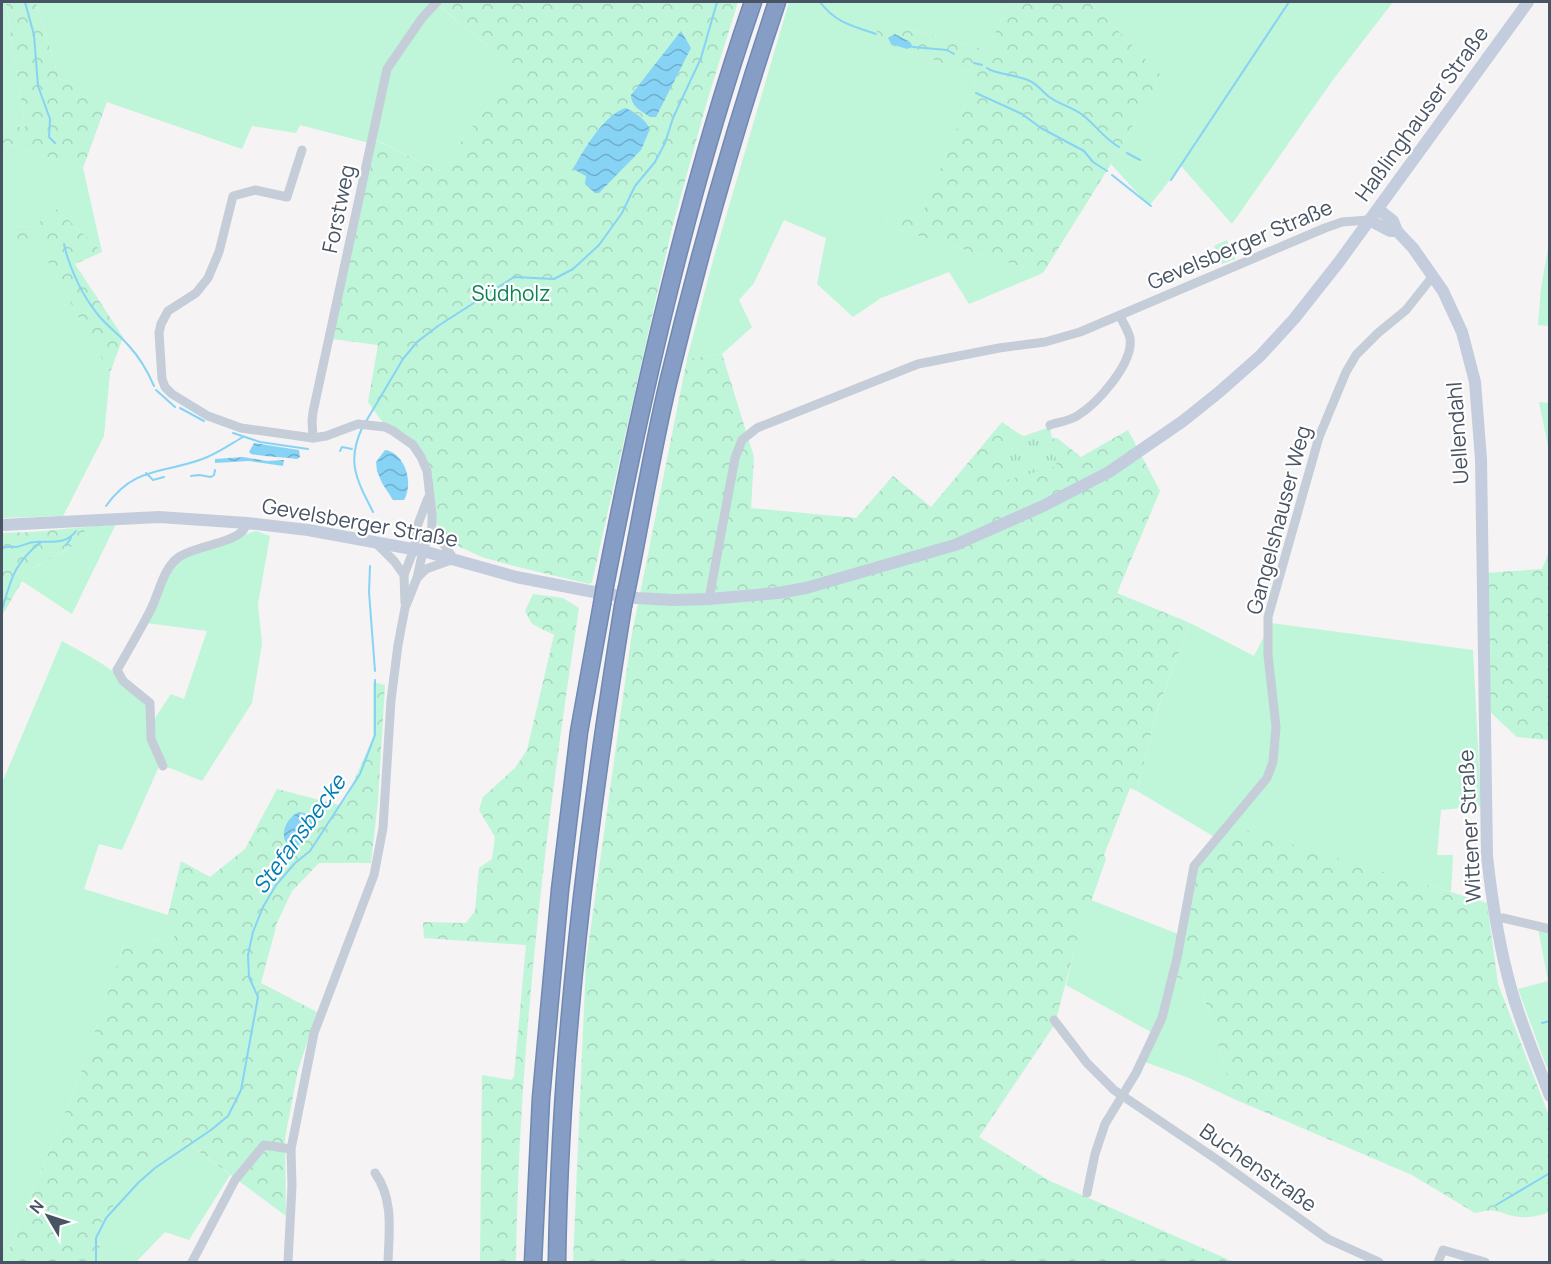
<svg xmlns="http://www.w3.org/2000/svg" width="1551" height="1264" viewBox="0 0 1551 1264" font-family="Manrope,sans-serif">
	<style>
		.grass { fill: #bff5d9 }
		.forest { fill: url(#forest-crowns) }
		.park { fill: url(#park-tufts) }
		.water { fill: url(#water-waves) }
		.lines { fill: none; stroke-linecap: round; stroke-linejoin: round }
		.stream { stroke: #87d3f6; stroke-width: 2 }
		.motorway-casing { stroke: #7189b2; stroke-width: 19 }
		.minor { stroke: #c5cdd8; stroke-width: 9 }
		.secondary { stroke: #c4cddd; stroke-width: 12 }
		.motorway { stroke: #869ec6; stroke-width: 16 }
		.motorway-bridge-casing { stroke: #7189b2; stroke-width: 19; stroke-linecap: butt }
		.motorway-bridge { stroke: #869ec6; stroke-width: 16 }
		.labels { text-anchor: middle; stroke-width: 4.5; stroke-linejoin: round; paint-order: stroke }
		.street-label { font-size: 21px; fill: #485363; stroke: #fff }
		.park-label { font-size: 21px; fill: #0d8354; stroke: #fff }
		.water-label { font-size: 22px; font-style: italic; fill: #017cb5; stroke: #fff }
	</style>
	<defs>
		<pattern id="forest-crowns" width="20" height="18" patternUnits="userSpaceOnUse" patternTransform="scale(1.5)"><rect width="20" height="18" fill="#bff5d9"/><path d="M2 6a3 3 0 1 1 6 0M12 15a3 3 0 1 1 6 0" fill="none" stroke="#a6d4bd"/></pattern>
		<pattern id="park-tufts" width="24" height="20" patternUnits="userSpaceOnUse" patternTransform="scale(1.5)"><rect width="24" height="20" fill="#bff5d9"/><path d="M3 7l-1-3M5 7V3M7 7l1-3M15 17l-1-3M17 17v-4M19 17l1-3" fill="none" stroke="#a6d4bd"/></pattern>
		<pattern id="water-waves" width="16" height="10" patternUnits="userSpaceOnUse" patternTransform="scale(1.5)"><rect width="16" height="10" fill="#87d3f6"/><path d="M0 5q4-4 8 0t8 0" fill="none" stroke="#70aecb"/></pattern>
	</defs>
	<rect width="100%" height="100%" fill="#f5f3f3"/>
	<!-- grass -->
	<g class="grass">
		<path d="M2,2H6L25,128L2,124Z"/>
		<path d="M36,2H434L516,69L439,171L375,139L369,143L300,125L296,133L252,126L242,149L107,102L59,78Z"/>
		<path d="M789,2H1010L987,50L877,20L878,40L968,72L975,83L922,216L890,211L885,226L1043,273L969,304L949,272L881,298L853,317L817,284L826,238L784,220L754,283L739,300L752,327L722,354L687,359L712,264Z"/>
		<path d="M1090,2H1393L1332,81L1232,224L1181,166L1149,206L1111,164L1161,75Z"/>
		<path d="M2,143L24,149L83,168L102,252L57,209L34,226L9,227L39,243L52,270L110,373L104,436L63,516L2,518Z"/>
		<path d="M1227,240L1235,259L1222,264L1214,246Z"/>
		<path d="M1549,243V326L1538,325L1541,288Z"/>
		<path d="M1539,402L1549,403V451Z"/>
		<path d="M116,524L72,614L22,581C27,575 33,569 39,565C56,553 80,549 85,527Z"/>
		<path d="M256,531L270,536L258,604L262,644L252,703L202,781L160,764L122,850L99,844L84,889L168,915L176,940L125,941L80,1076L4,1262H2V783L62,641C98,661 137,679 153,721L171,694L184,699L207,631L147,623C156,604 162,581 175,564C189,547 235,538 256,531Z"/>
		<path d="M1190,623L1254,656L1271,623L1473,650L1481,806L1441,810L1437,855H1453L1451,892L1229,826L1213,836L1137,791L1157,711Z"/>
		<path d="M1091,900L1178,934L1171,974L1202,990L1234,1099L1189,1078L1145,1062L1158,1036L1066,985L1075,947Z"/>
		<path d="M1538,928L1549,932V1068H1547L1518,989L1548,981Z"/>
		<path d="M185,1141L230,1175L189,1240L165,1232L136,1262H101L98,1227L137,1173Z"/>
	</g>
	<!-- forest -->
	<g class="forest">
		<path d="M6,2H36L59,78L107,102L83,168L24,149L2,143V124L25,128Z"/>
		<path d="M439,2H738L708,98L672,228L592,582L589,584L510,565L482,557L447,541L436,522L431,469L423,453L406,434L383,423L368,402L378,345L332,339L374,139L439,171L516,69L437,4Z"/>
		<path d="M1010,2H1090L1161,75L1111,164L1043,273L885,226L890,211L922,215L975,83L968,72L877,40V20L987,50Z"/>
		<path d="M57,209L102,252L75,264L123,337L110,373L52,270L39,243L13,249L8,227L34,226Z"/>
		<path d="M722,354L754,457L751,508L856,518L893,476L931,507L1002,422C1025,439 1029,441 1057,438L1081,457L1128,430L1160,491L1117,593L1190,623L1157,710L1137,791L1130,788L1104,855L1106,859L1075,947L1055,1024L979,1137L1050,1181L1234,1262H573L586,962L631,639L687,359Z"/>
		<path d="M85,527L84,535L78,543L38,565L22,581L2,616V533L33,532Z"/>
		<path d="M1549,552V740L1517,737L1489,711L1486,573L1542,569Z"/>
		<path d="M533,594L563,598L579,608C546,825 519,1043 516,1262H480L482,1075L511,1080L514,1077L526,945L424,938L423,922L466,923L475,911L479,868L492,859L495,837L479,810L483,797L515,768L527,750L554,635L532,624L525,611Z"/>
		<path d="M373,682L385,685L378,800L371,863H319L292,891L277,923L261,983L317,1012L298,1070L285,1138L286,1216L185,1141L137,1173L98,1227L101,1262H4L80,1076L125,941L175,940L168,915L181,861L210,877L245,849L277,789L339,805L347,797L373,737Z"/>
		<path d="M1228,825L1487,903L1498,984L1549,1116V1212C1541,1215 1531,1218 1521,1217C1500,1215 1500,1206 1475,1213L1412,1175L1234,1099L1202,990L1175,976L1196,866Z"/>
	</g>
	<!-- park -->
	<path class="park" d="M1050,427L1057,466L1007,480V442Z"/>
	<!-- water -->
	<g class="water">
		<path d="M681,31L691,48L656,117H650C642,111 631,107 631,95Z"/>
		<path d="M895,34L910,42L913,47L907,49L891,44L888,38Z"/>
		<path d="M626,108C636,113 645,119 650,129L641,150L599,193H595L585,184L586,176L573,169C583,151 605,113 626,108Z"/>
		<path d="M254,443L299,450L300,457L297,459C281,457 267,457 251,454L249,452Z"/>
		<path d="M385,450C405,453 414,483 404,500H393L382,483L377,471L376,462Z"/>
		<path d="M243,457L267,461L284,460L283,466L249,461L215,463V459Z"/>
		<path d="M299,812L309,814L313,822C310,834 306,844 293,847L285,841C281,830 288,817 299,812Z"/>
	</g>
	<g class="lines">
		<!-- stream -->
		<g class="stream">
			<path d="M25,2L34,35L38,86L50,119L49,137L55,143"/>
			<path d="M820,2C836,23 852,26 876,34"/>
			<path d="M913,47L947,50L954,54"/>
			<path d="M974,63L982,65"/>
			<path d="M987,68C994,74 1018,75 1030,81C1038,85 1042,91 1048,96C1059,105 1074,107 1084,116C1097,127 1105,139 1119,147"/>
			<path d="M976,93L1022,114L1041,128L1084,151L1093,162L1107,171"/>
			<path d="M1127,153L1140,160"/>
			<path d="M1112,175L1151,206"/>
			<path d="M1171,180L1289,2"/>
			<path d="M64,244C69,268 83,297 99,316C108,327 120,335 129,346C140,358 148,372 154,386"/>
			<path d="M156,390L175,407"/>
			<path d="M180,408L204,421"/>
			<path d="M365,423L403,359L417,342L438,326L514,277L554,279L573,269L599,245L622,213L635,186L655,162L665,143L673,118L701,58L717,2"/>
			<path d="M362,428C346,463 357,480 373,512"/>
			<path d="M233,433L260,442L308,449"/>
			<path d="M340,451L342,447L352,449"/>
			<path d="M146,473L153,480L164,477"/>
			<path d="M191,476L199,475L211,477L214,475L215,470"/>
			<path d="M106,506C135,465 165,474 205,458C218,453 231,444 243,437"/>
			<path d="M66,545L71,538"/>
			<path d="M2,548C7,546 10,547 16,547C23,546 29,542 35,542C51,541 66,545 76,531"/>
			<path d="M370,566L369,592L375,671"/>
			<path d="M2,610C11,579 14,563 41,542"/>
			<path d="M1542,1023L1550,1021"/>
			<path d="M1496,1205L1550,1173"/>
			<path d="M96,1262V1238L106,1218L138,1183L155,1168L211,1130L228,1116L241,1090L258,997L249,977L248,955L253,932L263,907L276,885L295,863L310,851L360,774L375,735V680"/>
		</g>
		<defs>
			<g id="motorway">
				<path d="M605,586C643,389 688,191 753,2"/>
				<path d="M627,588C641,520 652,450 668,383C699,254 735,127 777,2"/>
				<path d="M533,1262L541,1098L560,890L579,732L602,604"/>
				<path d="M557,1262C560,1042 588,824 623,606"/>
			</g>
		</defs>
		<!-- motorway casing -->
		<use href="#motorway" class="motorway-casing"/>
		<!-- minor -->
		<g class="minor">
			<path d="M1050,425C1059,422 1069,421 1077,416C1097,404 1134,363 1130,338C1128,330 1123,323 1120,316"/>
			<path d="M313,438L312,421L313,412L387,69L422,18L437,2"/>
			<path d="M374,541L394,561L404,575"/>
			<path d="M417,578L426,569L454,559L432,528"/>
			<path d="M709,599L735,458L742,440L757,428L918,364L999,348L1045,342L1080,332L1325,228L1342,222L1369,220"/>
			<path d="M405,603L404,575L414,549L418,524L428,498"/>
			<path d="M163,766L151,739L150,703L123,681L117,670C128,651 139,632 149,613C159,595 162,569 179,557C197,544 242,544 247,523"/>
			<path d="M1495,919L1503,918L1550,929"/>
			<path d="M1054,1020L1087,1063L1114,1090L1219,1161L1328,1239L1379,1262"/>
			<path d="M375,1173C394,1199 389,1232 388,1262"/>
			<path d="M1087,1193L1095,1154L1105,1124L1136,1073L1162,1018L1177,958L1194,866L1267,778L1273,762L1276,727L1268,655V617L1319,437L1346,372L1356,355L1378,333L1406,310L1433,276"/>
			<path d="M192,1262L235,1180L264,1145L291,1149"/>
			<path d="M288,1262L292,1186L291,1149L314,1033L374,875L383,828L391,700L398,645L405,608L417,578L423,551L432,528V514L427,471L421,457L413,445L393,431L385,427L358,424L326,436L313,438L241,428L208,416L172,394L165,387L162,379L159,333L161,324L168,311L196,293L208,278L219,252L233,196L255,190L287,197L302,150"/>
			<path d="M1438,1262L1443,1250L1485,1262"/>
		</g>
		<!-- secondary -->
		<g class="secondary">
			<path d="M1378,209L1393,221L1397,231L1413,248L1443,291L1462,332L1475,382L1481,459L1487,856C1492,902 1499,947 1512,992C1522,1027 1537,1061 1550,1096"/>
			<path d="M1369,220L1390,231H1397"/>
			<path d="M2,525L159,517L247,523L308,530L423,551L516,577L594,592L637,598L673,600L709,599L778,593L806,588L955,545L1043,506L1109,472L1183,421L1218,393L1260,356L1294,319L1339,262L1528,2"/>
		</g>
		<!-- motorway -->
		<use href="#motorway" class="motorway"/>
		<defs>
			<g id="motorway-bridge">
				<path d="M602,604L605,586"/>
				<path d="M623,606L627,588"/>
			</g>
		</defs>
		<!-- motorway-bridge casing -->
		<use href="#motorway-bridge" class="motorway-bridge-casing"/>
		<!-- motorway-bridge -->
		<use href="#motorway-bridge" class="motorway-bridge"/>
	</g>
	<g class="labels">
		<!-- street labels -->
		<g class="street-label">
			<text transform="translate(1422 114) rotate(-54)" y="7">Haßlinghauser Straße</text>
			<text transform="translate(339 209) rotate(-78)" y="7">Forstweg</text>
			<text transform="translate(1240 245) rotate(-23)" y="7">Gevelsberger Straße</text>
			<text transform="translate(1458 433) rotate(-94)" y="7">Uellendahl</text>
			<text transform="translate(1279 520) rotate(-75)" y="7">Gangelshauser Weg</text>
			<text transform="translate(360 523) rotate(10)" y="7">Gevelsberger Straße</text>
			<text transform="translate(1470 826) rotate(-93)" y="7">Wittener Straße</text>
			<text transform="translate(1258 1168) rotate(35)" y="7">Buchenstraße</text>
		</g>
		<!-- park labels -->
		<g class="park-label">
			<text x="511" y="301">Südholz</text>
		</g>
		<!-- water labels -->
		<g class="water-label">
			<text transform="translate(299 834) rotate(-54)" y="8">Stefansbecke</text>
		</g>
	</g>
	<!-- border -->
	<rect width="1551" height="1264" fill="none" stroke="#485363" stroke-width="6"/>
	<!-- north arrow -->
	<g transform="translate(48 1216) rotate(309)" stroke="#ffffff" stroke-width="4.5" paint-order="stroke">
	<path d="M0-4.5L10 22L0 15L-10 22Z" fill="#485363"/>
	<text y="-9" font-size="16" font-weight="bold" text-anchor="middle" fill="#485363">N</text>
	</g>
</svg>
